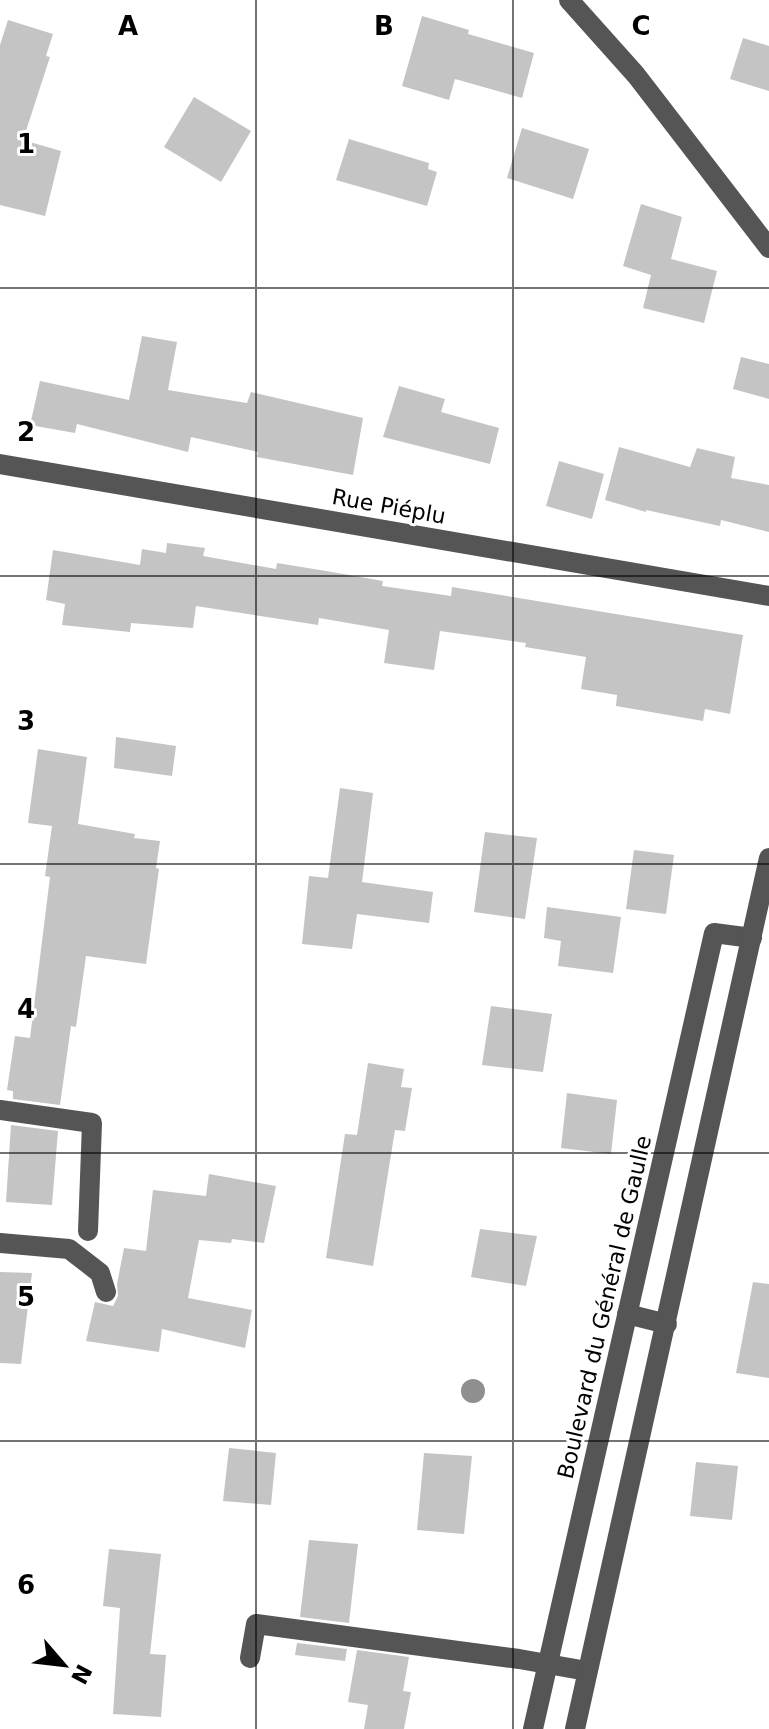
<svg xmlns="http://www.w3.org/2000/svg" width="769" height="1729" viewBox="0 0 769 1729" font-family="'DejaVu Sans',sans-serif">
	<style>
		.building { fill: #c4c4c4 }
		.lines { fill: none; stroke-linecap: round; stroke-linejoin: round }
		.minor { stroke: #555; stroke-width: 20 }
		.tree { fill: #8f8f8f }
		.grid { fill: none; stroke: #000; stroke-width: 2; stroke-opacity: 0.55 }
		.labels { text-anchor: middle; stroke-width: 6; stroke-linejoin: round; paint-order: stroke }
		.street-label { font-size: 22px; fill: #000; stroke: #fff }
		.grid-label { font-size: 26px; text-anchor: middle; font-weight: bold; fill: #000; stroke: #fff; stroke-width: 6; stroke-linejoin: round; paint-order: stroke }
	</style>
	<rect width="100%" height="100%" fill="#fff"/>
	<!-- building -->
	<g class="building">
		<path d="M422,16L469,30L468,34L534,53L522,98L455,79L449,100L402,86Z"/>
		<path d="M8,20L53,34L46,56L50,57L23,140L61,151L45,216L0,205V45Z"/>
		<path d="M743,38L769,46V91L730,79Z"/>
		<path d="M194,97L251,131L221,182L164,147Z"/>
		<path d="M522,128L589,149L573,199L507,178Z"/>
		<path d="M349,139L429,163L428,169L437,172L427,206L336,180Z"/>
		<path d="M641,204L682,217L671,259L717,271L704,323L643,308L651,275L623,266Z"/>
		<path d="M142,336L177,342L168,390L247,403L251,392L363,418L353,475L257,457L258,452L191,437L188,452L77,424L75,433L30,425L40,381L129,400Z"/>
		<path d="M741,357L769,364V399L733,389Z"/>
		<path d="M399,386L445,399L441,412L499,428L490,464L383,437Z"/>
		<path d="M619,447L690,467L697,448L735,457L731,478L769,485V532L721,520L720,526L646,510V512L605,500Z"/>
		<path d="M559,461L604,474L592,519L546,506Z"/>
		<path d="M167,543L205,548L203,556L276,569L277,563L326,571L383,581L382,586L451,596L452,587L743,635L730,714L705,709L703,721L616,706L617,695L581,689L586,657L525,647L526,643L440,631L434,670L384,663L389,630L319,618L318,625L196,606L193,628L131,623L130,632L62,625L65,604L46,600L53,550L140,565L142,549L166,553Z"/>
		<path d="M116,737L176,746L172,776L114,768Z"/>
		<path d="M38,749L87,757L78,824L135,834L134,838L160,841L156,868L159,869L146,964L86,956L76,1027L71,1026L60,1105L13,1099V1091L7,1090L15,1036L30,1038L50,877L45,876L52,826L28,823Z"/>
		<path d="M340,788L373,793L362,882L433,892L429,923L357,914L352,949L302,944L309,876L328,878Z"/>
		<path d="M485,832L537,838L525,919L474,912Z"/>
		<path d="M634,850L674,855L666,914L626,909Z"/>
		<path d="M547,907L621,917L613,973L558,966L561,941L544,938Z"/>
		<path d="M491,1006L552,1014L543,1072L482,1065Z"/>
		<path d="M368,1063L404,1069L401,1087L412,1088L405,1131L395,1130L373,1266L326,1258L345,1134L357,1135Z"/>
		<path d="M567,1093L617,1100L611,1154L561,1148Z"/>
		<path d="M11,1125L58,1131L52,1205L6,1202Z"/>
		<path d="M209,1174L276,1186L264,1243L232,1239L231,1243L199,1240L188,1298L252,1310L245,1348L162,1329L159,1352L86,1341L95,1302L113,1306L118,1296L117,1284L124,1248L146,1251L153,1190L206,1196Z"/>
		<path d="M480,1229L537,1236L526,1286L471,1277Z"/>
		<path d="M0,1272L32,1273L21,1364L0,1363Z"/>
		<path d="M753,1282L769,1284V1378L736,1373Z"/>
		<path d="M229,1448L276,1453L271,1505L223,1501Z"/>
		<path d="M424,1453L472,1456L464,1534L417,1530Z"/>
		<path d="M696,1462L738,1466L732,1520L690,1516Z"/>
		<path d="M309,1540L358,1544L349,1623L300,1617Z"/>
		<path d="M109,1549L161,1554L150,1654L166,1655L161,1717L113,1714L120,1608L103,1606Z"/>
		<path d="M297,1643L347,1649L345,1661L295,1655Z"/>
		<path d="M357,1650L409,1657L403,1691L411,1692L404,1729H364L368,1705L348,1702Z"/>
	</g>
	<g class="lines">
		<!-- minor -->
		<g class="minor">
			<path d="M569,0L636,75L769,248"/>
			<path d="M0,464L769,596"/>
			<path d="M0,1110L92,1123L88,1231"/>
			<path d="M0,1243L69,1249L100,1273L106,1292"/>
			<path d="M627,1314L667,1324"/>
			<path d="M250,1658L256,1624L519,1659L587,1671"/>
			<path d="M533,1729L714,933L752,938"/>
			<path d="M575,1729L769,858"/>
		</g>
	</g>
	<!-- trees -->
	<circle class="tree" cx="473" cy="1391" r="12"/>
	<!-- grid -->
	<path class="grid" d="M256,0V1729M513,0V1729M0,288H769M0,576H769M0,864H769M0,1153H769M0,1441H769"/>
	<g class="labels">
		<!-- street labels -->
		<g class="street-label">
			<text transform="translate(389 506) rotate(10)" y="8">Rue Piéplu</text>
			<text transform="translate(604 1307) rotate(-77)" y="8">Boulevard du Général de Gaulle</text>
		</g>
	</g>
	<g class="grid-label">
		<text x="128" y="35">A</text>
		<text x="384" y="35">B</text>
		<text x="641" y="35">C</text>
		<text x="26" y="153">1</text>
		<text x="26" y="441">2</text>
		<text x="26" y="730">3</text>
		<text x="26" y="1018">4</text>
		<text x="26" y="1306">5</text>
		<text x="26" y="1594">6</text>
	</g>
	<!-- north arrow -->
	<g transform="translate(64 1665) rotate(118)" stroke="#ffffff" stroke-width="6" paint-order="stroke">
	<path d="M0-6L14 30L0 20L-14 30Z" fill="#000000"/>
	<text y="-12" font-size="22" font-weight="bold" text-anchor="middle" fill="#000000">N</text>
	</g>
</svg>
